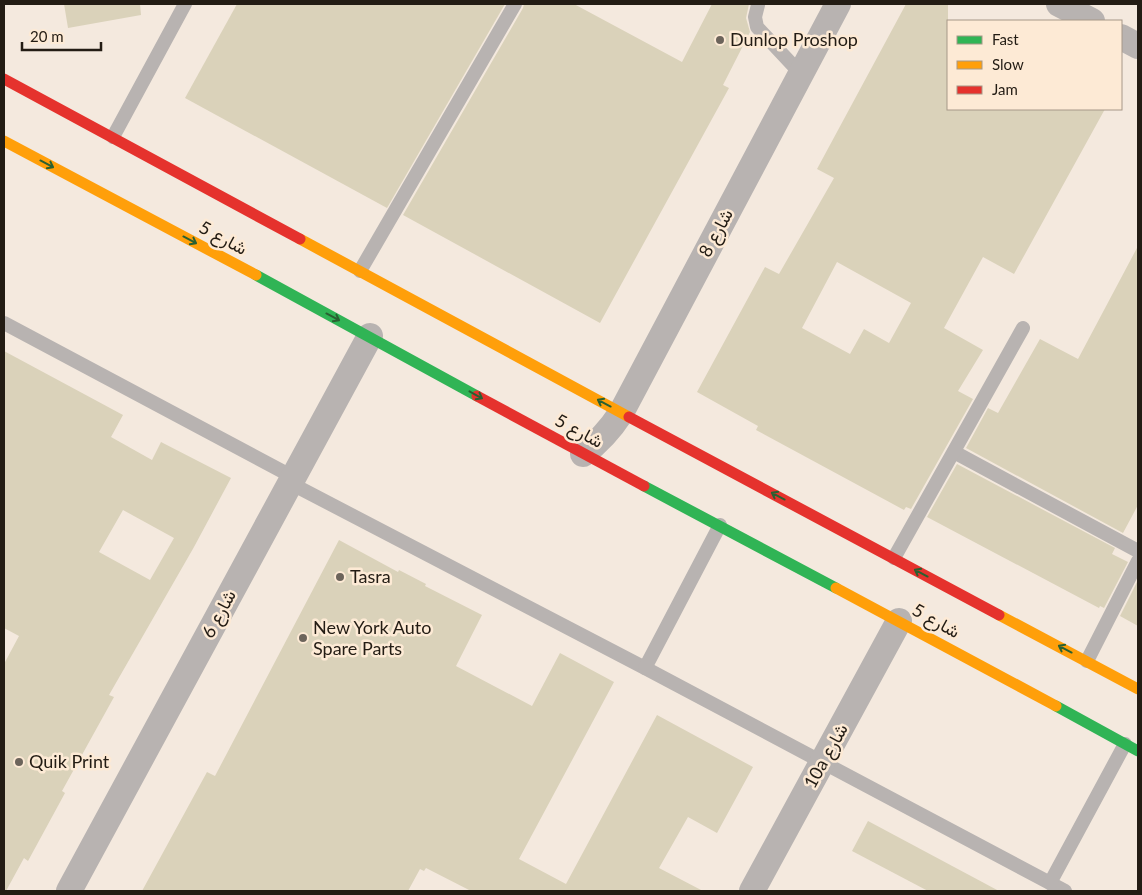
<svg xmlns="http://www.w3.org/2000/svg" width="1142" height="895" viewBox="0 0 1142 895" font-family="Lato,Vazirmatn,sans-serif">
	<style>
		.building { fill: #dad2ba; fill-rule: evenodd }
		.lines { fill: none; stroke-linecap: round; stroke-linejoin: round }
		.lane { stroke: #b8b3b1; stroke-width: 14 }
		.street { stroke: #b8b3b1; stroke-width: 26 }
		.fast { stroke: #30b455; stroke-width: 11 }
		.slow { stroke: #ff9f0a; stroke-width: 11 }
		.jam { stroke: #e5322d; stroke-width: 11 }
		.oneway { stroke: #296031 }
		.poi-dot { fill: #6c645b; stroke: #fdead5; stroke-width: 2 }
		.labels { text-anchor: middle; stroke-width: 5; stroke-linejoin: round; paint-order: stroke }
		.poi-label { font-size: 18px; fill: #231c14; stroke: #fdead5; text-anchor: start }
		.street-label { font-size: 18px; fill: #231c14; stroke: #fdead5 }
	</style>
	<rect width="100%" height="100%" fill="#f4e9de"/>
	<!-- building -->
	<g class="building">
		<path d="M64,4H140L141,15L68,28Z"/>
		<path d="M237,4H505L387,208L185,98Z"/>
		<path d="M524,4H574L682,62L712,4H749L746,18L750,32L723,85L729,88L600,323L403,215L523,8Z"/>
		<path d="M906,4H948V109H1105L1014,274L983,257L944,328L983,350L958,391L973,399L911,509L906,507L904,510L756,430L758,426L697,392L765,267L779,274L834,178L817,169ZM837,262L911,303L889,343L864,329L850,354L802,328Z"/>
		<path d="M1138,246V505L1123,533L966,448L988,408L998,413L1040,339L1078,359Z"/>
		<path d="M4,351L123,415L111,437L152,460L161,442L231,478L194,547L109,695L114,697L62,791L65,793L28,861L24,858L6,891H4V664L19,636L4,628ZM123,510L174,538L150,580L99,552Z"/>
		<path d="M957,464L1115,548L1112,554L1128,562L1104,608L1100,606L1099,608L927,517Z"/>
		<path d="M339,540L398,572L399,570L426,584L425,586L482,615L456,666L532,706L560,653L614,682L519,859L566,884L657,715L753,767L717,833L688,817L659,868L703,891H471L426,868L424,871L420,869L408,891H142L207,772L215,776Z"/>
		<path d="M1138,580V626L1120,616Z"/>
		<path d="M868,821L999,891H928L852,851Z"/>
	</g>
	<g class="lines">
		<!-- lane -->
		<g class="lane">
			<path d="M758,5L755,17L757,27L801,74"/>
			<path d="M113,137L185,4"/>
			<path d="M360,271L515,4"/>
			<path d="M4,323L293,477"/>
			<path d="M954,452L1138,551"/>
			<path d="M290,483L645,668L1065,891"/>
			<path d="M894,558L1023,328"/>
			<path d="M1087,661L1138,561"/>
			<path d="M645,668L720,525"/>
			<path d="M1050,883L1125,744"/>
		</g>
		<!-- street -->
		<g class="street">
			<path d="M1059,4L1092,21"/>
			<path d="M1121,37L1138,46"/>
			<path d="M583,454C599,442 610,430 621,413L838,4"/>
			<path d="M69,891L370,336"/>
			<path d="M752,891L899,621"/>
		</g>
		<!-- fast -->
		<g class="fast">
			<path d="M256,275L477,396"/>
			<path d="M644,486L836,588"/>
			<path d="M1056,706L1138,751"/>
		</g>
		<!-- slow -->
		<g class="slow">
			<path d="M4,141L256,275"/>
			<path d="M300,239L629,417"/>
			<path d="M836,588L1056,706"/>
			<path d="M999,615L1138,689"/>
		</g>
		<!-- jam -->
		<g class="jam">
			<path d="M4,79L300,239"/>
			<path d="M477,396L644,486"/>
			<path d="M629,417L999,615"/>
		</g>
	</g>
	<!-- one-way arrows -->
	<defs><path id="oneway-shaft" d="M-6 0H5M1.5-3L5.5 0L1.5 3" fill="none" stroke-width="1.6" stroke-linecap="round" stroke-linejoin="round" transform="scale(1.25)"/></defs>
	<g class="oneway">
		<use href="#oneway-shaft" transform="translate(47 164) rotate(28)"/>
		<use href="#oneway-shaft" transform="translate(190 240) rotate(28)"/>
		<use href="#oneway-shaft" transform="translate(333 317) rotate(28)"/>
		<use href="#oneway-shaft" transform="translate(476 395) rotate(29)"/>
		<use href="#oneway-shaft" transform="translate(604 403) rotate(-152)"/>
		<use href="#oneway-shaft" transform="translate(778 496) rotate(-152)"/>
		<use href="#oneway-shaft" transform="translate(921 573) rotate(-152)"/>
		<use href="#oneway-shaft" transform="translate(1065 649) rotate(-152)"/>
	</g>
	<!-- markers -->
	<g class="poi-dot">
		<circle cx="720" cy="40" r="5"/>
		<circle cx="340" cy="577" r="5"/>
		<circle cx="303" cy="638" r="5"/>
		<circle cx="19" cy="762" r="5"/>
	</g>
	<g class="labels">
		<!-- poi labels -->
		<g class="poi-label">
			<text x="730" y="46">Dunlop Proshop</text>
			<text x="350" y="583">Tasra</text>
			<text x="313" y="634">New York Auto<tspan x="313" dy="21">Spare Parts</tspan></text>
			<text x="29" y="768">Quik Print</text>
		</g>
		<!-- street labels -->
		<g class="street-label">
			<text transform="translate(716 233) rotate(-62)" y="6">شارع 8</text>
			<text transform="translate(223 238) rotate(28)" y="6">شارع 5</text>
			<text transform="translate(579 431) rotate(28)" y="6">شارع 5</text>
			<text transform="translate(219 614) rotate(-62)" y="6">شارع 6</text>
			<text transform="translate(936 621) rotate(29)" y="6">شارع 5</text>
			<text transform="translate(826 756) rotate(-61)" y="6">10a شارع</text>
		</g>
	</g>
	<!-- border -->
	<rect width="1142" height="895" fill="none" stroke="#231c14" stroke-width="10"/>
	<!-- legend -->
	<rect x="947" y="20" width="175" height="90" fill="#fdead5" stroke="#a69888"/>
	<rect x="957" y="36" width="25" height="8" fill="#30b455" stroke="#a69888"/>
	<text x="992" y="45" font-size="15" fill="#231c14">Fast</text>
	<rect x="957" y="61" width="25" height="8" fill="#ff9f0a" stroke="#a69888"/>
	<text x="992" y="70" font-size="15" fill="#231c14">Slow</text>
	<rect x="957" y="86" width="25" height="8" fill="#e5322d" stroke="#a69888"/>
	<text x="992" y="95" font-size="15" fill="#231c14">Jam</text>
	<!-- scale -->
	<path d="M22 42v8h79v-8" fill="none" stroke="#231c14" stroke-width="2.5"/>
	<text x="30" y="42" font-size="15" fill="#231c14" stroke="#fdead5" stroke-width="4" paint-order="stroke">20 m</text>
</svg>
